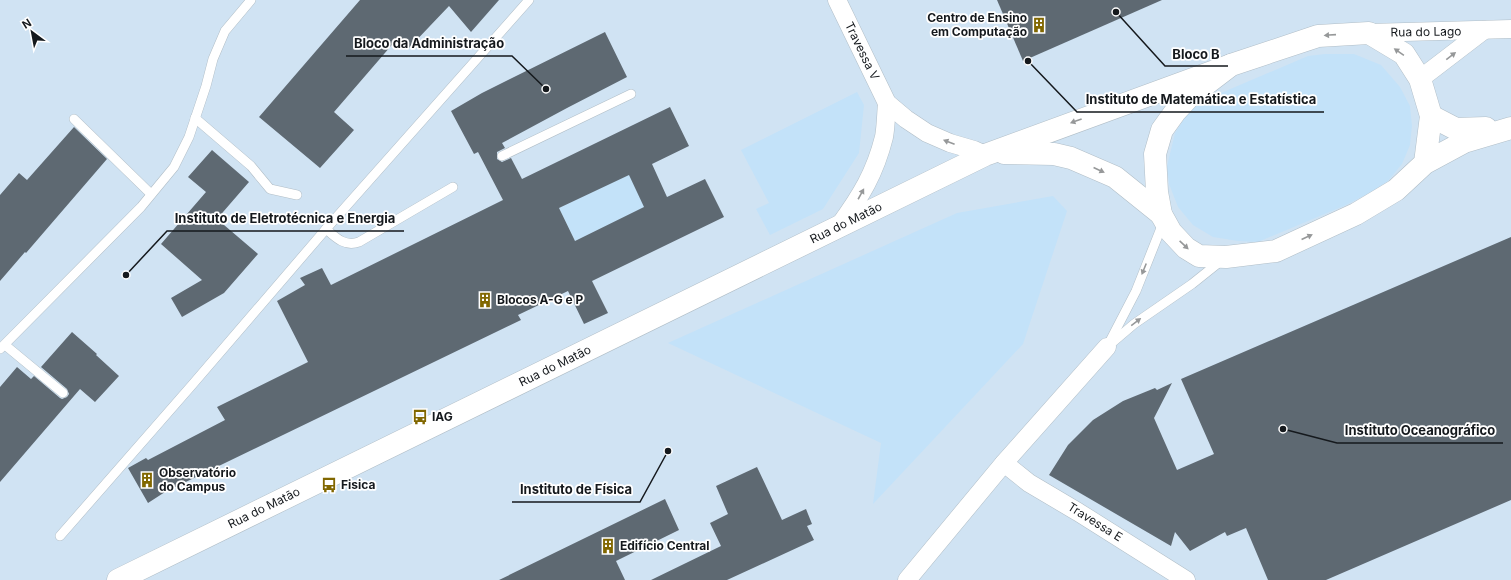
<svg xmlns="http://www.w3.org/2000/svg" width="1511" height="580" viewBox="0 0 1511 580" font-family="Inter,sans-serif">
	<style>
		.built { fill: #d0e3f3 }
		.green { fill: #c3e2f9 }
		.building { fill: #5e6972; fill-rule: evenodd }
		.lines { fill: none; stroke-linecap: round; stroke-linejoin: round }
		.service-casing { stroke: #b1bec7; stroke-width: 10 }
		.minor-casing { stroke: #b1bec7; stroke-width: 19 }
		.tertiary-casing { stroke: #b1bec7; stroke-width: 23 }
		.service { stroke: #fff; stroke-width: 9 }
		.minor { stroke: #fff; stroke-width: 18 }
		.tertiary { stroke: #fff; stroke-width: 22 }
		.oneway { fill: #969899 }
		.labels { text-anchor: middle; stroke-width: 3.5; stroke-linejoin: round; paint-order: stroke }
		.poi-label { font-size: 12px; font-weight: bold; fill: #15191d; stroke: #fff; text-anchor: start }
		.street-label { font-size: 12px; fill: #15191d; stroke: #fff }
		.leader { fill: none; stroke: #15191d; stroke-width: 1.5 }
		.callout-dot { fill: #15191d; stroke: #fff; stroke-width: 1.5 }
		.callout-label { font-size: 13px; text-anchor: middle; font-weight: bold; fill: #15191d; stroke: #fff; stroke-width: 3.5; stroke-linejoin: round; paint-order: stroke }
	</style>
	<rect width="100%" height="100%" fill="#e2eff9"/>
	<!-- built -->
	<rect class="built" x="0" y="0" width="1511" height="580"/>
	<!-- green -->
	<g class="green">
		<path d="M1325,54H1354L1381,65L1400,87L1410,106L1412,126L1410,145L1402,164L1388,181L1373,191L1346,205L1258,242L1238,241L1213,237L1193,225L1178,207L1169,184L1167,166L1175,133L1186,116L1200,102L1308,56Z"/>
		<path d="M857,92L864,105L859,153L823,209L770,235L756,209L769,203L741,150Z"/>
		<path d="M629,174L645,207L575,241L559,208Z"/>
		<path d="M1053,196L1067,211L1023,344L873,504L881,443L668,343L957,213Z"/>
	</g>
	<!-- building -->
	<g class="building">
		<path d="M360,0H499L471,32L449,6L409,48L397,39L334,112L354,130L320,168L259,117Z"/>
		<path d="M997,0H1162L1023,61Z"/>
		<path d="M605,32L627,77L567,108L502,143L505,148L497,152V159L502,162L511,158L522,179L670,107L689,146L652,164L667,197L705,179L724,217L592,281L608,313L584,324L568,291L518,315L521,320L165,492L148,503L128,468L146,458L148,460L225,420L217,407L308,362L277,301L305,285L300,278L322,268L331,285L503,200L478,152L474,154L451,111L482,93ZM629,175L644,207L575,241L559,208Z"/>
		<path d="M74,127L107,159L26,253L25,252L0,281V195L19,173L27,180Z"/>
		<path d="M212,150L249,182L217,219L258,254L224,293L182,317L171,298L202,280L161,244L206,192L188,177Z"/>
		<path d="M1511,237V500L1326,580H1268L1246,528L1227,536L1225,532L1190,551L1175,532L1171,546L1049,475L1068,445L1093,420L1123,401L1155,388L1157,390L1172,383L1154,418L1177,470L1214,454L1181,379Z"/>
		<path d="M72,332L97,354L96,355L119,376L95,402L80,389L0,482V387L17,367L31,379L34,376L60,398L62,399L67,397L69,394L67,389L41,367Z"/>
		<path d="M757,467L782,520L806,509L812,524L807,526L814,540L727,580H651L721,546L710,523L728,514L716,486Z"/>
		<path d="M665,499L679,530L616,561L625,580H499Z"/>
	</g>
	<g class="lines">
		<defs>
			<g id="service">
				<path d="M195,118L251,166L270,189L297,195"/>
				<path d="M74,119L151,194"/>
				<path d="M502,156L631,94"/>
				<path d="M326,229C336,238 345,247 359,242L453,187"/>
				<path d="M1109,343L1136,291L1163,223"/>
				<path d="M5,345L63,393"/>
				<path d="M1107,347L1134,324L1192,284L1222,260"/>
				<path d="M0,349L141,207L174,167L189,137L206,86L213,59L225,31L251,0"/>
				<path d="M60,536L192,385L326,229L529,0"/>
			</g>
			<g id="minor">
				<path d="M837,0L887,103L906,119L927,133L950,143L974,150L985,155"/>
				<path d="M1369,33L1511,29"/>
				<path d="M1420,79L1484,30"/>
				<path d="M839,226C861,196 875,173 884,137C886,126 886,114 887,103"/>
				<path d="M1004,463L1029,483L1078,512L1186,580"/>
				<path d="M907,580L1004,463L1107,347"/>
			</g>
			<g id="tertiary">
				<path d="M1431,116L1456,129L1486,128"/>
				<path d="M1004,153L1054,154L1071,158L1115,177L1161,214"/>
				<path d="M1425,163L1431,116L1420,79L1404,54L1369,33L1318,36L1231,65L1189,97L1175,112L1162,130L1155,154L1157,192L1161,214L1171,232L1186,248L1199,256L1226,257L1276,251L1356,214L1396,190L1425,163L1464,142L1511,128"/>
				<path d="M118,580L985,155L1231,65"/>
			</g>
		</defs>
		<!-- service casing -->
		<use href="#service" class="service-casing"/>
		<!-- minor casing -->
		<use href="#minor" class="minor-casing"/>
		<!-- tertiary casing -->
		<use href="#tertiary" class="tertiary-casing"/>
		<!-- service -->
		<use href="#service" class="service"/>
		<!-- minor -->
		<use href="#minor" class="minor"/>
		<!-- tertiary -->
		<use href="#tertiary" class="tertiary"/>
	</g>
	<!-- one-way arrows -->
	<defs><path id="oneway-solid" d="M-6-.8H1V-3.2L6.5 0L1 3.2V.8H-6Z"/></defs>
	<g class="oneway">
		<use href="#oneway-solid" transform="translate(1330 35) rotate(176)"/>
		<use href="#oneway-solid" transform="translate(1399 52) rotate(-145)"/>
		<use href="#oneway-solid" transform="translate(1451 56) rotate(-38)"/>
		<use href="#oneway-solid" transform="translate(1076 121) rotate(160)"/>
		<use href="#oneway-solid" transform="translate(949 142) rotate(-159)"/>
		<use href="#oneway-solid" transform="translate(1099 170) rotate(25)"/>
		<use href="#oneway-solid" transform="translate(861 194) rotate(-61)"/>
		<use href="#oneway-solid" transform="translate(1307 237) rotate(-25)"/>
		<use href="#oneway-solid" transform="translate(1184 245) rotate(43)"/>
		<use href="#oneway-solid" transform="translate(1144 269) rotate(112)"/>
		<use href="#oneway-solid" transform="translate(1136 322) rotate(-37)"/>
	</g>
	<!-- icons -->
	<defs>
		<symbol id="building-bare" viewBox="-9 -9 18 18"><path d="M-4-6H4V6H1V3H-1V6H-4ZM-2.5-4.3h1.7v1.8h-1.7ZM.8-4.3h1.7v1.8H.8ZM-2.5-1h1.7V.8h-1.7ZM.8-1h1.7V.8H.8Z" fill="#816700" stroke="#fff" stroke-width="2.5" paint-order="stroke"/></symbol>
		<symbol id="bus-bare" viewBox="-9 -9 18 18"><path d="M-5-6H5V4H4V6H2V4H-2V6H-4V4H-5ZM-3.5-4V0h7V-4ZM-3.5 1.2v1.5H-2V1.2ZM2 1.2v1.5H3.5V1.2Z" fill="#816700" stroke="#fff" stroke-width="2.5" paint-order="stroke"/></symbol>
	</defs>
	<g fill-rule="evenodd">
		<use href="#building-bare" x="1028" y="14" width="22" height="22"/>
		<use href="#building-bare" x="474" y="289" width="22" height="22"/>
		<use href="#bus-bare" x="409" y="406" width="22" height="22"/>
		<use href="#building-bare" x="136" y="469" width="22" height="22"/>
		<use href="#bus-bare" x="318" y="474" width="22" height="22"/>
		<use href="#building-bare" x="597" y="535" width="22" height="22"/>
	</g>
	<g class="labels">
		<!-- poi labels -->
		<g class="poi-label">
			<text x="1027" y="22" text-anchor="end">Centro de Ensino<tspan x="1027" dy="14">em Computação</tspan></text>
			<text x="497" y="304">Blocos A-G e P</text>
			<text x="432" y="421">IAG</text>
			<text x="159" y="477">Observatório<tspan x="159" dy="14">do Campus</tspan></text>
			<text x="341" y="489">Fisica</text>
			<text x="620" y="550">Edifício Central</text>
		</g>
		<!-- street labels -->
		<g class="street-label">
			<text transform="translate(1426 32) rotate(-1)" y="4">Rua do Lago</text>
			<text transform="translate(862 51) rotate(64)" y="4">Travessa V</text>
			<text transform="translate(846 223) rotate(-26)" y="4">Rua do Matão</text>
			<text transform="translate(555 366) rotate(-26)" y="4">Rua do Matão</text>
			<text transform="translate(264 508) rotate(-26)" y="4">Rua do Matão</text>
			<text transform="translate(1095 522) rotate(32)" y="4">Travessa E</text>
		</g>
	</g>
	<!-- callouts -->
	<path class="leader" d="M546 89L512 56H346M1116 12L1165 66H1228M1028 61L1077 112H1324M126 275L167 231H404M1283 429L1337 443H1503M668 451L640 502H512"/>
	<g class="callout-dot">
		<circle cx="546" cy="89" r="4"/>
		<circle cx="1116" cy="12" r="4"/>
		<circle cx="1028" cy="61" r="4"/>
		<circle cx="126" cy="275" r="4"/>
		<circle cx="1283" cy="429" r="4"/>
		<circle cx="668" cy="451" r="4"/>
	</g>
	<g class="callout-label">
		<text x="429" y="48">Bloco da Administração</text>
		<text x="1196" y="59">Bloco B</text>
		<text x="1201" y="104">Instituto de Matemática e Estatística</text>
		<text x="285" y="223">Instituto de Eletrotécnica e Energia</text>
		<text x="1420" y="435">Instituto Oceanográfico</text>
		<text x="576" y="494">Instituto de Física</text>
	</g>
	<!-- north arrow -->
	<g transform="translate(32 32) rotate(328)" stroke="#ffffff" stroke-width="3" paint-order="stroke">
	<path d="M0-3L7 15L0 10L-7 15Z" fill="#15191d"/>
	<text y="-6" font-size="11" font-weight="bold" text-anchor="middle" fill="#15191d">N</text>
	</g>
</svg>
